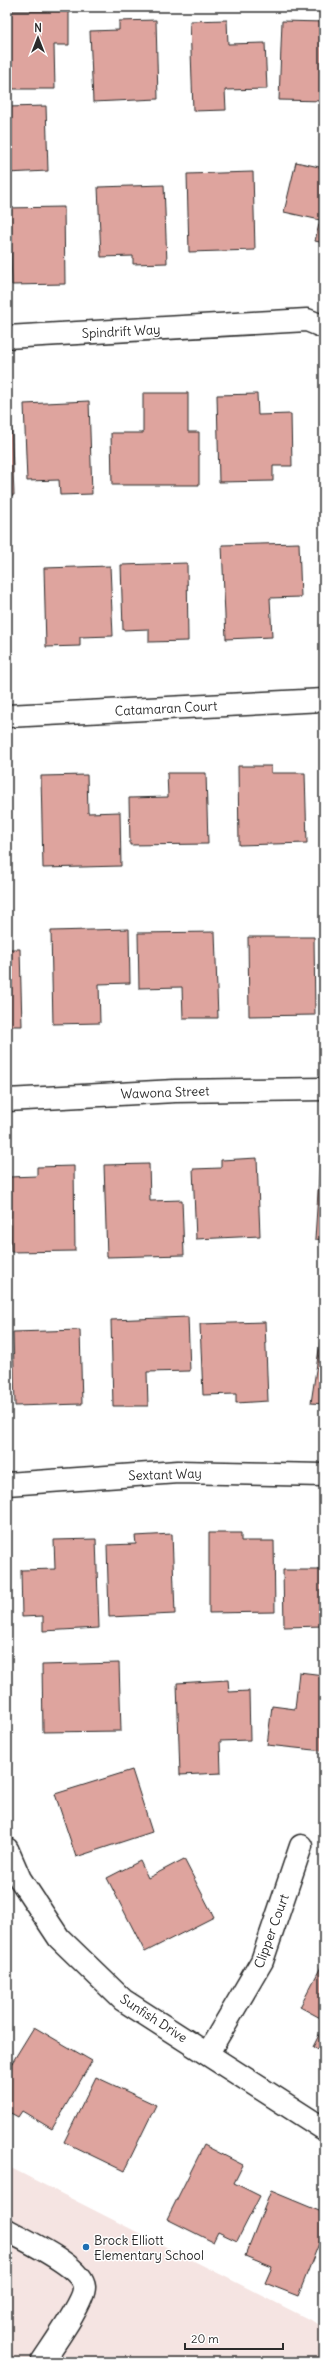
<svg xmlns="http://www.w3.org/2000/svg" width="331" height="2369" viewBox="0 0 331 2369" font-family="Delius,sans-serif">
	<style>
		.built { fill: #f5e4e2 }
		.building { fill: #dea49e; stroke: #2b2b2b }
		.lines { fill: none; stroke-linecap: round; stroke-linejoin: round }
		.minor-casing { stroke: #2b2b2b; stroke-width: 25 }
		.minor { stroke: #fff; stroke-width: 22 }
		.poi-dot { fill: #1f6fb2; stroke: #fff; stroke-width: 1.5 }
		.labels { text-anchor: middle; stroke-width: 3; stroke-linejoin: round; paint-order: stroke }
		.street-label { font-size: 13px; fill: #2b2b2b; stroke: #fff }
		.poi-label { font-size: 13px; fill: #2b2b2b; stroke: #fff; text-anchor: start }
	</style>
	<rect width="100%" height="100%" fill="#fff"/>
	<filter id="ink" filterUnits="userSpaceOnUse"><feTurbulence type="fractalNoise" baseFrequency=".025" numOctaves="2"/><feDisplacementMap in="SourceGraphic" scale="8" xChannelSelector="R" yChannelSelector="G"/><feConvolveMatrix kernelMatrix="1 2 1 2 8 2 1 2 1" color-interpolation-filters="sRGB"/></filter>
	<g filter="url(#ink)">
		<!-- built -->
		<path class="built" d="M7,2166L324,2327V2362H7Z"/>
		<!-- building -->
		<g class="building">
			<path d="M7,11H69V45H54L55,89H7Z"/>
			<path d="M156,20L158,99L93,102L90,31L119,30V21Z"/>
			<path d="M227,20L228,44L265,43L267,89L225,90L226,110L193,111L190,21Z"/>
			<path d="M282,21L324,22V101L279,100Z"/>
			<path d="M46,106L48,171L7,173V107Z"/>
			<path d="M296,162L324,168V243L315,241L320,220L284,212Z"/>
			<path d="M253,172L255,250L189,252L187,174Z"/>
			<path d="M164,185L167,263L133,264V256L101,257L98,187Z"/>
			<path d="M64,207L65,284L12,285L11,253H7V208Z"/>
			<path d="M143,393H188V432H199V485H112L111,433H143Z"/>
			<path d="M257,394L258,415L291,414L292,466H273V481L219,482L217,395Z"/>
			<path d="M89,401L92,494L60,495L59,480L27,481L24,404Z"/>
			<path d="M7,416H11L14,495L7,496Z"/>
			<path d="M299,543L301,597L270,598L272,637L226,639L222,545Z"/>
			<path d="M187,563L188,641L149,642V629L123,630L121,565Z"/>
			<path d="M110,566L113,636L80,637V646L46,647L44,568Z"/>
			<path d="M238,766H271V773H305L307,843L239,845Z"/>
			<path d="M167,773H206L208,844L130,845L129,798L168,797Z"/>
			<path d="M87,775L88,813L120,812L121,866L43,868L41,776Z"/>
			<path d="M129,929L130,983L99,984L100,1023L53,1024L51,931Z"/>
			<path d="M215,932L218,1018H183L182,987L139,988L138,933Z"/>
			<path d="M248,937H314L315,1015L249,1016Z"/>
			<path d="M7,949H20L22,1026H7Z"/>
			<path d="M257,1158L260,1236L196,1239L193,1169L221,1168V1160Z"/>
			<path d="M320,1161H324V1240L315,1239Z"/>
			<path d="M149,1164L150,1201L182,1200L184,1255L107,1257L104,1165Z"/>
			<path d="M74,1166L75,1251L11,1252L9,1177L37,1176V1167Z"/>
			<path d="M188,1317L190,1371L147,1372L148,1406H113L111,1320Z"/>
			<path d="M265,1322L268,1401L236,1403V1394L203,1395L200,1324Z"/>
			<path d="M323,1323H324V1404L311,1403Z"/>
			<path d="M80,1330L82,1404L15,1406L13,1332Z"/>
			<path d="M209,1533H241V1541H274L275,1612L209,1613Z"/>
			<path d="M172,1534L175,1614L109,1617L107,1545L136,1544L135,1536Z"/>
			<path d="M96,1539L99,1628L43,1631V1616L22,1617L21,1570L55,1569L54,1540Z"/>
			<path d="M319,1540H324V1626L284,1627L283,1570H320Z"/>
			<path d="M119,1663L121,1731L43,1732L42,1665Z"/>
			<path d="M299,1672L324,1675V1751L267,1745L272,1706L295,1709Z"/>
			<path d="M228,1680L229,1692L249,1691L250,1740L220,1741L221,1773L180,1775L177,1683Z"/>
			<path d="M132,1770L152,1832L76,1857L55,1794Z"/>
			<path d="M184,1859L214,1917L145,1952L107,1878L140,1861L148,1878Z"/>
			<path d="M323,1963L324,1964V2020L300,2007Z"/>
			<path d="M324,2025V2053L313,2047Z"/>
			<path d="M34,2027L92,2061L52,2129L22,2111L18,2117L7,2111V2071Z"/>
			<path d="M96,2077L156,2105L124,2171L64,2142Z"/>
			<path d="M204,2145L243,2165L234,2183L260,2196L237,2241L218,2232L213,2242L167,2219Z"/>
			<path d="M271,2191L324,2213V2231L298,2296L265,2283L272,2267L245,2256Z"/>
		</g>
		<g class="lines">
			<defs>
				<g id="minor">
					<path d="M7,337L307,320L324,327"/>
					<path d="M7,716L324,700"/>
					<path d="M7,1100L175,1091L324,1089"/>
					<path d="M7,1484L178,1472L324,1475"/>
					<path d="M7,1849L20,1879L59,1938L123,2000L324,2129"/>
					<path d="M208,2053L262,1961L301,1846"/>
					<path d="M7,2230C26,2241 82,2266 84,2287C85,2301 51,2348 42,2362"/>
				</g>
			</defs>
			<!-- minor casing -->
			<use href="#minor" class="minor-casing"/>
			<!-- minor -->
			<use href="#minor" class="minor"/>
		</g>
	</g>
	<!-- markers -->
	<circle class="poi-dot" cx="86" cy="2247" r="4"/>
	<g class="labels">
		<!-- street labels -->
		<g class="street-label">
			<text transform="translate(121 331) rotate(-3)" y="5">Spindrift Way</text>
			<text transform="translate(166 708) rotate(-3)" y="5">Catamaran Court</text>
			<text transform="translate(165 1092) rotate(-2)" y="5">Wawona Street</text>
			<text transform="translate(165 1474) rotate(-2)" y="5">Sextant Way</text>
			<text transform="translate(271 1931) rotate(-70)" y="5">Clipper Court</text>
			<text transform="translate(154 2018) rotate(33)" y="5">Sunfish Drive</text>
		</g>
		<!-- poi labels -->
		<g class="poi-label">
			<text x="94" y="2245">Brock Elliott<tspan x="94" dy="15">Elementary School</tspan></text>
		</g>
	</g>
	<!-- margin -->
	<rect width="331" height="2369" fill="none" stroke="#fff" stroke-width="24"/>
	<rect x="12" y="12" width="307" height="2345" fill="none" stroke="#2b2b2b" stroke-width="1.5" filter="url(#ink)"/>
	<!-- north arrow -->
	<g transform="translate(38 38)" stroke="#ffffff" stroke-width="3" paint-order="stroke">
	<path d="M0-3L7 15L0 10L-7 15Z" fill="#2b2b2b"/>
	<text y="-6" font-size="11" font-weight="bold" text-anchor="middle" fill="#2b2b2b">N</text>
	</g>
	<!-- scale -->
	<path d="M185 2343v6h98v-6" fill="none" stroke="#2b2b2b" stroke-width="2"/>
	<text x="191" y="2343" font-size="12" fill="#2b2b2b" stroke="#ffffff" stroke-width="3" paint-order="stroke">20 m</text>
</svg>
